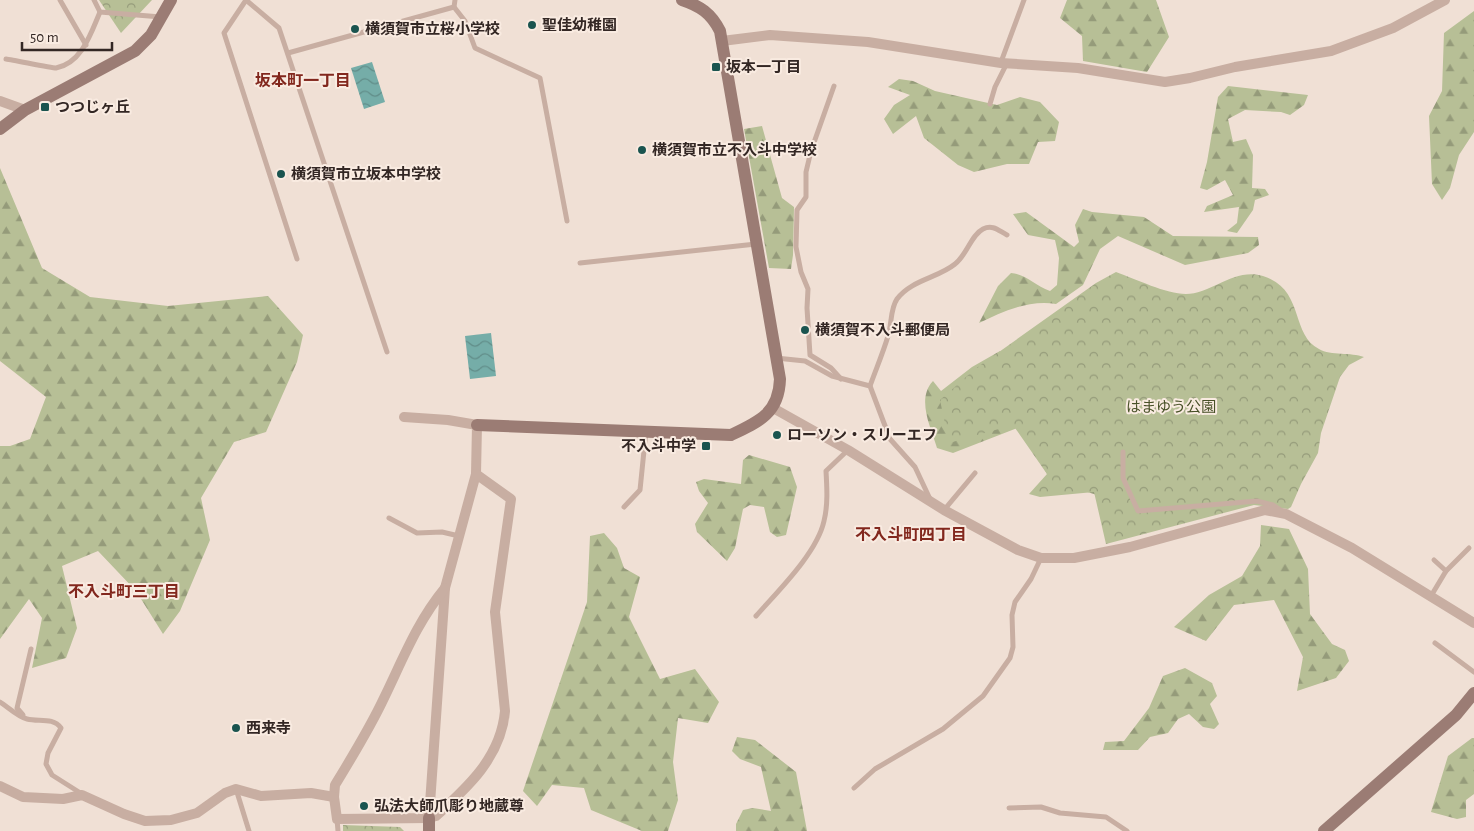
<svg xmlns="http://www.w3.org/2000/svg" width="1474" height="831" viewBox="0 0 1474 831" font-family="'Alegreya Sans','Noto Sans JP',sans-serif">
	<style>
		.forest { fill: url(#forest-firs) }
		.park { fill: url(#park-crowns) }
		.water { fill: url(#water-waves) }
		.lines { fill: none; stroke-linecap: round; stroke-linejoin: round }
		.lane { stroke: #c8aea2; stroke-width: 5 }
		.street { stroke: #c8aea2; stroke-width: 10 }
		.secondary { stroke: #9b7c74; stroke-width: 12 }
		.poi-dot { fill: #1a544f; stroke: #f9ebe1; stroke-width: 2 }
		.labels { text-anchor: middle; stroke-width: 4; stroke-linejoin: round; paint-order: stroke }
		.poi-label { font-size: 15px; font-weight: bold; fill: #332724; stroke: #f9ebe1; text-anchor: start }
		.park-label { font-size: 15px; fill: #485128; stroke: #f9ebe1 }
		.neighbourhood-label { font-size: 16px; font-weight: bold; fill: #82271d; stroke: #f9ebe1 }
	</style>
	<defs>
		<pattern id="forest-firs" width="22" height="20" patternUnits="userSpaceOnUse" patternTransform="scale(1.25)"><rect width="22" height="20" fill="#b7bf96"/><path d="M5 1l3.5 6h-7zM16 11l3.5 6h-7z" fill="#959b7a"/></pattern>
		<pattern id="park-crowns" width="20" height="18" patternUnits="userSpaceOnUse" patternTransform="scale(1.25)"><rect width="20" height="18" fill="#b7bf96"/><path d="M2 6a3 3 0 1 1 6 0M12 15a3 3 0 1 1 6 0" fill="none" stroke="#959b7a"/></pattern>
		<pattern id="water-waves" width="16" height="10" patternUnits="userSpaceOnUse" patternTransform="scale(1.25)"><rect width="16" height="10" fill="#75ada8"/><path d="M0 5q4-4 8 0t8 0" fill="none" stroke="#618d89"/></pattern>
	</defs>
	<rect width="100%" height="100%" fill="#f0e0d5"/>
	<!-- forest -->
	<g class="forest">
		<path d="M1067,0H1156L1169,37L1147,72L1083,61L1082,36L1060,18Z"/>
		<path d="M1474,11V132L1459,155L1450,188L1442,200L1432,184L1429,116L1442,91L1444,33Z"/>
		<path d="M899,79L913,81L935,91L997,105L1020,97L1040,102L1059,122L1055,141L1038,142L1029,164H1007L974,172L958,165L924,138L916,116L893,134L884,119L894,105L910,95L888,87Z"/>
		<path d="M1228,86L1308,95L1304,105L1290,115L1281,112L1245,110L1228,119L1233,142L1246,139L1253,155L1252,188L1265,189L1269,195L1255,200L1253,210L1237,233L1227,231L1237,223L1239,207L1204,212L1207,206L1233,195L1225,180L1207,190L1200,188L1207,162L1218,97Z"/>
		<path d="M762,126L782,198L794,207L793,255L791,269L769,268L744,129Z"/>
		<path d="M0,168L42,268L90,297L168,306L268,296L303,335L297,362L266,432L234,442L201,498L210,540L180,611L163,634L136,591L98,551L62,566L77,628L66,658L32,668L42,618L29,599L0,639V446H10L30,439L46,397L0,361Z"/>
		<path d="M1083,209L1092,212L1144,217L1173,236L1258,237L1259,245L1248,253L1185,265L1118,236L1100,249L1083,285L1056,304C1030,299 1002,312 979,323L998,286L1011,273C1026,274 1035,286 1050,291L1057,285L1059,258L1055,240L1028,235L1013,214L1026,212L1074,247L1079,242L1075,225Z"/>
		<path d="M1000,351L1107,498L1051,481L1020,427L953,453L937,448C931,428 916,399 933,381L941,391L972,367Z"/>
		<path d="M749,455L790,467L797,487L786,535L777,537L770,532L764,507L750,505L743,509L735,548L727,561L697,532L695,524L708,503L699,491L696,482L704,479L741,484L743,460Z"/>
		<path d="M1261,525L1289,529L1308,569L1310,614L1332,644L1345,650L1349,661L1336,678L1297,691L1303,657L1274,600L1234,605L1206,641L1174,627L1209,595L1242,576L1260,546Z"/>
		<path d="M604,533L617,548L624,568L640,577L629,617L660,679L695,669L719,702L708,723L678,718L673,762L678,800L668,831H642L591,810L584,788L552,785L537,806L523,791L587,602L590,536Z"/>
		<path d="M1185,668L1212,683L1217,696L1210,704L1219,724L1214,729L1203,727L1189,714L1178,719L1168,733L1150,737L1138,750H1103L1105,742L1124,741L1149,708L1163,676Z"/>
		<path d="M737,737L755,740L796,772L807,831H736V824L743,810L753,808L771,811L761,767L740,759L732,751Z"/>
		<path d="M1472,738H1474V794L1466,800V817L1457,819L1431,812L1448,756Z"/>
	</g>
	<!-- park -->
	<g class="park">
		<path d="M99,0H152L121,33Z"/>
		<path d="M1116,272C1136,279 1166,294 1186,294C1211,294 1235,267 1263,276C1305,289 1290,334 1319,349C1331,356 1351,352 1364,357L1349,365L1340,377L1321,433L1318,453L1301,484L1291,507L1288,509L1254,505L1106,544L1094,492L1040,497L1029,494L1047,474L1013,425L949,443L940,400L975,369L1096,283Z"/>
		<path d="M343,825L400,827L404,831H343Z"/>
	</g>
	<!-- water -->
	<g class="water">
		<path d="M372,62L385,102L364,109L351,68Z"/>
		<path d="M491,333L496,376L470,379L465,336Z"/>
	</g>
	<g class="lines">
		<!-- lane -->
		<g class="lane">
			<path d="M60,0L86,45"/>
			<path d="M94,0L100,12L161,17"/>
			<path d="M246,0L279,28L387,352"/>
			<path d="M246,0L224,33L297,259"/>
			<path d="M454,7L465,21L475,48L540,78L567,221"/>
			<path d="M288,53L454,7L455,0"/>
			<path d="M6,59C14,60 51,68 56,68C82,63 91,33 100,12"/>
			<path d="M1001,62L1024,0"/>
			<path d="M834,86L811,151L806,172V197L797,210L796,247L801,272L808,289L807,308L810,355L831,368L841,379"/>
			<path d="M990,104L995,87L1007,63"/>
			<path d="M580,263L756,244"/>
			<path d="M776,358L805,361L832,376L870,386L890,439L915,467L930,499"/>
			<path d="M870,386C876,369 883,353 888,336C892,324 890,309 897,299C911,280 938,278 955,264C967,255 971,235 983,229C993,224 999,231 1007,235"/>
			<path d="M1123,452V478L1138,511L1257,501L1273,505L1282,511"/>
			<path d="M624,507L640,490L646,431"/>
			<path d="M944,510L975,473"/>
			<path d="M389,518L417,533L442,532L459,536"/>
			<path d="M1434,560L1446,571"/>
			<path d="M1431,596L1446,571L1469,548"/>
			<path d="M756,616C778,591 817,553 824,521C828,505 827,488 826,471L848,450"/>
			<path d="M1435,643L1474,672"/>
			<path d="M0,702C8,707 18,717 27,719C39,722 53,717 61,728L48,753L46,764L52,775L82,794"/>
			<path d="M23,715L17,708L31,649"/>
			<path d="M854,788L875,769L943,729L983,696L1010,658L1013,647L1012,615L1015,602L1031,579L1041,558"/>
			<path d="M236,789L249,831"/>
			<path d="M1009,808L1041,807L1060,813L1106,817L1127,831"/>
			<path d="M337,819L338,831"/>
		</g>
		<!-- street -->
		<g class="street">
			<path d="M722,41L770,35L868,42L1001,63L1078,68L1165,82L1190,78L1235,67L1331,51L1393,28L1445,0"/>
			<path d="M0,101L25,110"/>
			<path d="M773,408L848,450L944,510L1018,550L1041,558H1074L1130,547L1265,510L1286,514L1352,548L1474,623"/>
			<path d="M404,417L448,420L477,425L476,474L445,588L429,818"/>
			<path d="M445,588C417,622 403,659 384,698C370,728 352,757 335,785L334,797L337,819L429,818L436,816C468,787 501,757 505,711L495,612L511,499L476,474"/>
			<path d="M0,786L23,797L63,799L82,795L124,814L145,821L171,820L197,813L225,793L236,789L261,796L311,793L334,797"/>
		</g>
		<!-- secondary -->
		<g class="secondary">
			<path d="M0,129L25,110L135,51L151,35L171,0"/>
			<path d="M477,425L731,435C759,422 779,413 780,379L720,31C711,13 700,6 682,0"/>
			<path d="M429,818V831"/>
			<path d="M1324,831L1456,715L1474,693"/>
		</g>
	</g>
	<!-- markers -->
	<g class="poi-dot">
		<circle cx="532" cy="25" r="5"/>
		<circle cx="355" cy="29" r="5"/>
		<rect x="711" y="62" width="10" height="10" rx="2.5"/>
		<rect x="40" y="102" width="10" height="10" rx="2.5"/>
		<circle cx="642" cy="150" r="5"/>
		<circle cx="281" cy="174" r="5"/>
		<circle cx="805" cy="330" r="5"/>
		<circle cx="777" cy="435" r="5"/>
		<rect x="701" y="441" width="10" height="10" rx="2.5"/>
		<circle cx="236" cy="728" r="5"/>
		<circle cx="364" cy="806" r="5"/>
	</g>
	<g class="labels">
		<!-- poi labels -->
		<g class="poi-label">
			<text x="542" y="30">聖佳幼稚園</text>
			<text x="365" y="34">横須賀市立桜小学校</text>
			<text x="726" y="72">坂本一丁目</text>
			<text x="55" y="112">つつじヶ丘</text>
			<text x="652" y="155">横須賀市立不入斗中学校</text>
			<text x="291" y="179">横須賀市立坂本中学校</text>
			<text x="815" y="335">横須賀不入斗郵便局</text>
			<text x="787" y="440">ローソン・スリーエフ</text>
			<text x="696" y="451" text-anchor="end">不入斗中学</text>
			<text x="246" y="733">西来寺</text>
			<text x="374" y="811">弘法大師爪彫り地蔵尊</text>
		</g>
		<!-- park labels -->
		<g class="park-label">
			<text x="1171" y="412">はまゆう公園</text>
		</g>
		<!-- neighbourhood labels -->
		<g class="neighbourhood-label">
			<text x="303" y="86">坂本町一丁目</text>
			<text x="911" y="540">不入斗町四丁目</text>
			<text x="124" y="597">不入斗町三丁目</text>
		</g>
	</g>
	<!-- scale -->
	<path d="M22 42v8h90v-8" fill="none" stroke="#332724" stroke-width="2.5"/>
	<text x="30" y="42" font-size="15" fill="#332724" stroke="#f9ebe1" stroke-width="4" paint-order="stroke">50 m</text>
</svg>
